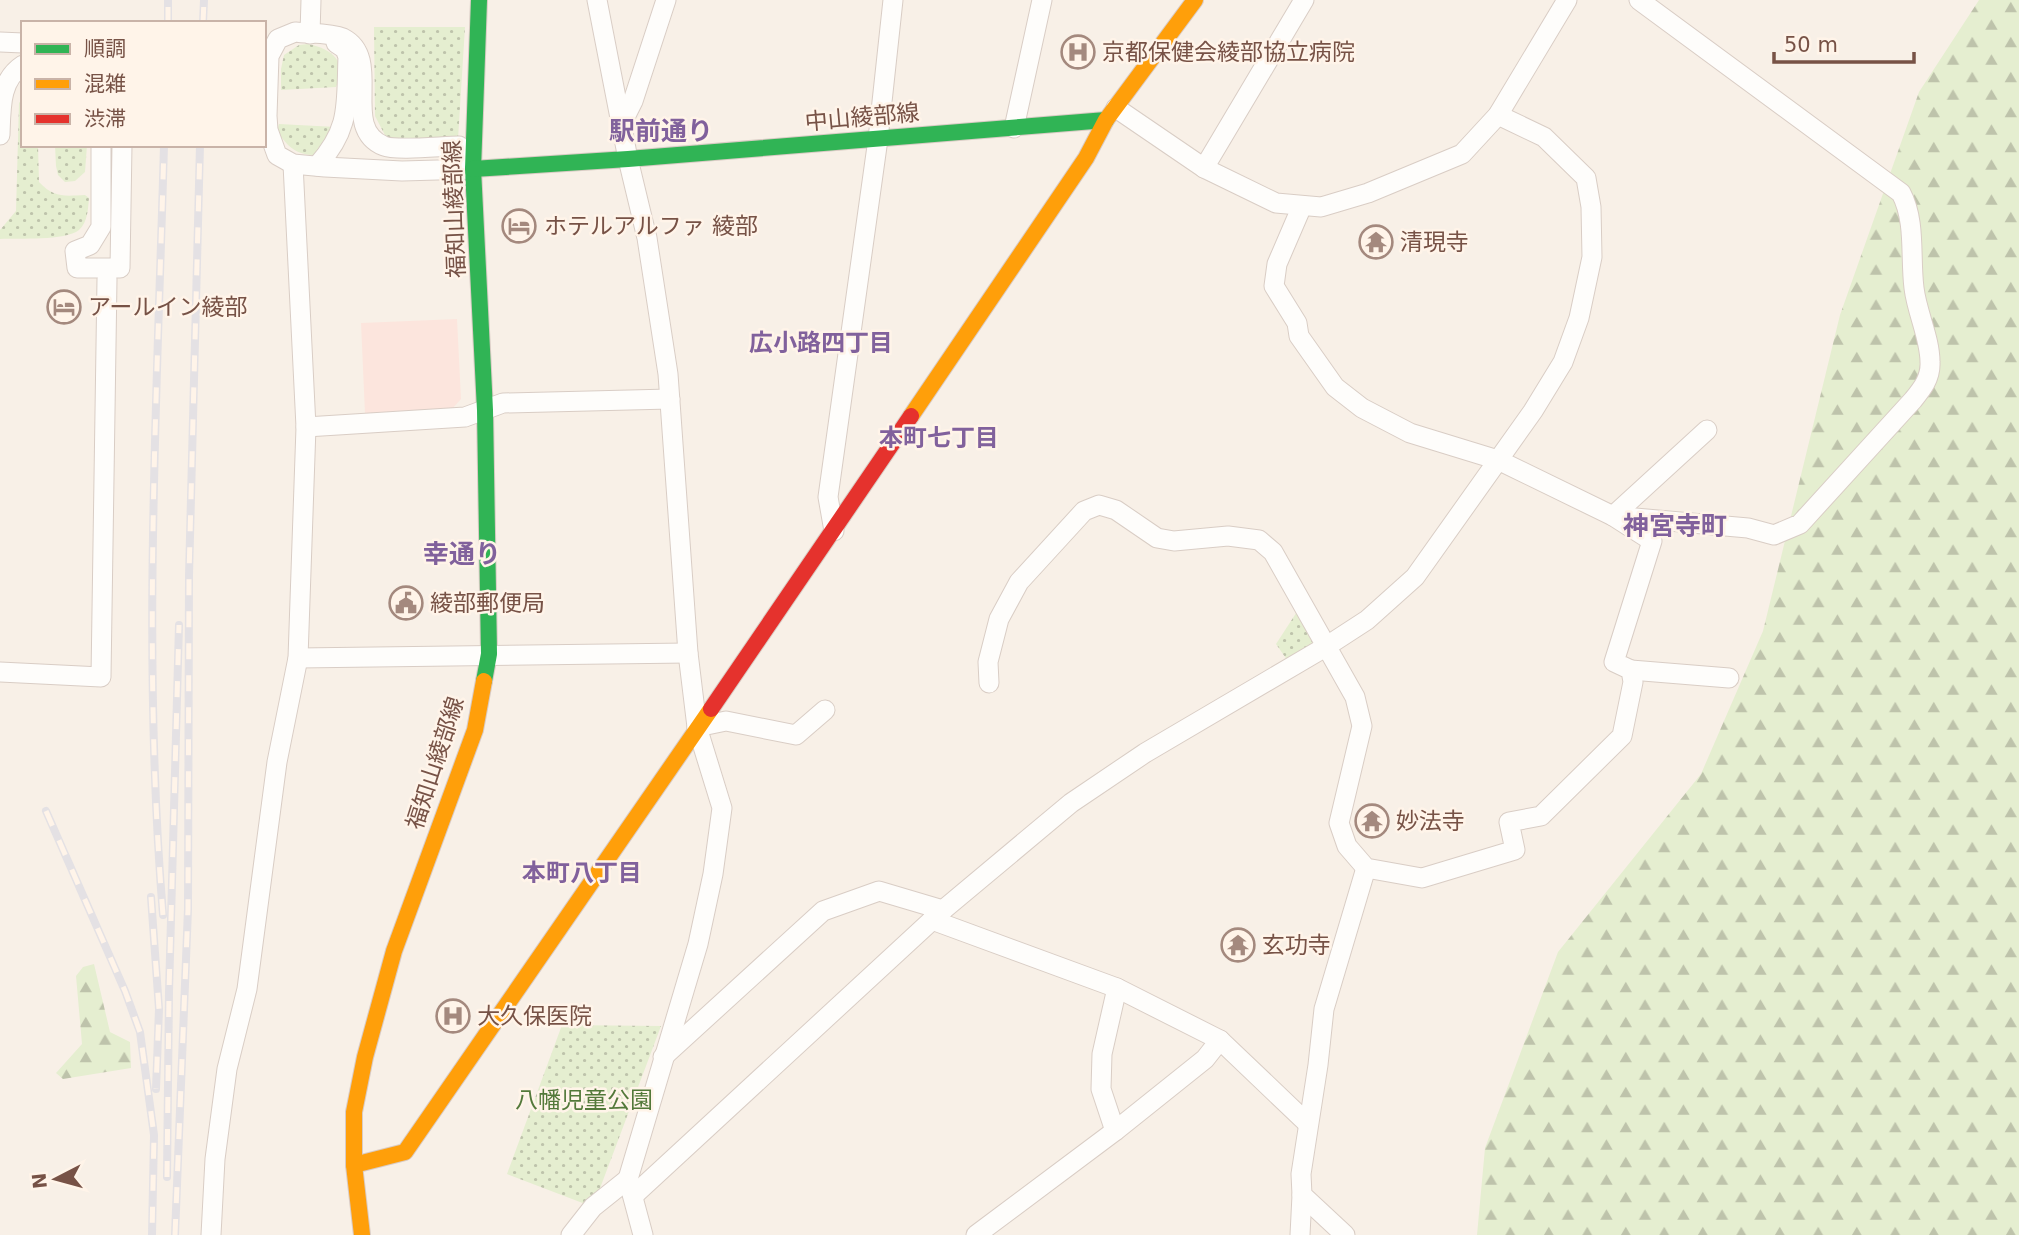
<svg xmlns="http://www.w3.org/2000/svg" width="2019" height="1235" viewBox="0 0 2019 1235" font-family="'DejaVu Sans','Noto Sans JP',sans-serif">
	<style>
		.commercial { fill: #fce5dd }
		.green { fill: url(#green-dots) }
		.forest { fill: url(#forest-firs) }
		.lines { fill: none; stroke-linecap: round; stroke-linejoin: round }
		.street-casing { stroke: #d9cdc5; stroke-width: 21 }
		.fast-casing { stroke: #d9cbc4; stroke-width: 18 }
		.slow-casing { stroke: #d9cbc4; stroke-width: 18 }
		.jam-casing { stroke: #d9cbc4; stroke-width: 18 }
		.street { stroke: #fefdfb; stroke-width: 19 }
		.fast { stroke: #30b455; stroke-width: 16 }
		.slow { stroke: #ff9f0a; stroke-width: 16 }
		.jam { stroke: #e5322d; stroke-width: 16 }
		.rail-casing { stroke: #e4e1e4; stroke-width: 8 }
		.rail { stroke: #fff4e9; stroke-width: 5; stroke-dasharray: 16; stroke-linecap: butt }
		.labels { text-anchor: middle; stroke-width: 5; stroke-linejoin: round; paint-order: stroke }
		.poi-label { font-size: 23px; fill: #775246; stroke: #fff4e9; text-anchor: start }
		.street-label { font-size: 23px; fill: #775246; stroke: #fff4e9 }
		.park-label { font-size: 23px; fill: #53793a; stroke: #fff4e9 }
		.neighbourhood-label { font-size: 24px; font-weight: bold; fill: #81619c; stroke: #fff4e9 }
		.quarter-label { font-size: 26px; font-weight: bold; fill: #81619c; stroke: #fff4e9 }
	</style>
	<defs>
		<pattern id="green-dots" width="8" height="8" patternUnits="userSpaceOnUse" patternTransform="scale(1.75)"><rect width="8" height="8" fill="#e5eed0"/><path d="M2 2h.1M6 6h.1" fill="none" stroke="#bec3ab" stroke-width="1.8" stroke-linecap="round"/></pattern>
		<pattern id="forest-firs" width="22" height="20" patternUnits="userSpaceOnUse" patternTransform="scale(1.75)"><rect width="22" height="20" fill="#e5eed0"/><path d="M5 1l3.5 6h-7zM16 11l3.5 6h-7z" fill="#bec3ab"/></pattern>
	</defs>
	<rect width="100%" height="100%" fill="#f8f0e7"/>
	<!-- commercial -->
	<path class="commercial" d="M457,319L461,399L450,411L365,414L361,323Z"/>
	<!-- green -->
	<g class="green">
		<path d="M374,27H465L458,139H387L375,116Z"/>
		<path d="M308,44C332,49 348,61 336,87L281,90V69L284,55L299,45Z"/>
		<path d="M23,98V145H38L39,182C54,198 64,196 85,195L89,198C88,208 88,222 79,230C65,241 19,238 0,239V230L16,211L19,103Z"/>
		<path d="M279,124L336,127L316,155C296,155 288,147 277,131Z"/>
		<path d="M55,145H87L85,172L75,181L65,182L58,175L56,166Z"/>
		<path d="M1302,604L1327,646L1292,667L1276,644Z"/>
		<path d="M562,1025L661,1026L593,1207L507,1174Z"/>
	</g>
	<!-- forest -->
	<g class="forest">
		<path d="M1979,0H2019V1235H1477L1485,1148L1558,952L1701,774L1763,631L1840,315L1919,92Z"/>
		<path d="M94,964L110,1032L130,1042L131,1068L63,1079L56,1073L82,1044L76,976L83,967Z"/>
	</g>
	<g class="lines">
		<defs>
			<g id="street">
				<path d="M597,0L628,159L647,238L668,374L688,653L697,727L722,808L713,874L698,944L628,1179L643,1235"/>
				<path d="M295,32C309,34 329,32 343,38C384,59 339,128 384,146C396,151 443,146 459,146L473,169L402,171L325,167L293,164L277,155L268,130L267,116L269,56L278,39Z"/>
				<path d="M310,34L311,0"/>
				<path d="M0,42L23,43"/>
				<path d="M1116,108L1204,168L1276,203L1321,207L1368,193L1462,154L1498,115L1567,0"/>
				<path d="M622,123L633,101L666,0"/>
				<path d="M1014,128L1042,0"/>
				<path d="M0,135C1,106 0,80 23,65"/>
				<path d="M101,145V227L90,245L75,251L77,268H120L122,145"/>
				<path d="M317,166C351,128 346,105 348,57L345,49L336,43"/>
				<path d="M1204,168L1304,0"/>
				<path d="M1302,206L1277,264L1274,286L1297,323L1299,336L1335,387L1362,408L1410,433L1498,460L1613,516L1748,528L1774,535L1800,524L1913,400C1922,389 1931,378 1930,362C1930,338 1917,313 1914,288C1910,257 1916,221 1901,193L1639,0"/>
				<path d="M306,427L465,417L503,403L670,399"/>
				<path d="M834,531L828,497L878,139L893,0"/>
				<path d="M298,658L688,653"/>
				<path d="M1631,670L1729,678"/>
				<path d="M0,672L101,677L107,279"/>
				<path d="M989,683L988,662L999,619L1019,582L1084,511L1099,505L1116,510L1157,538L1174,541L1228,536L1259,540L1273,552L1355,697L1362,726L1339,823L1347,846L1366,868L1422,878L1515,850L1509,822L1541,816L1622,736L1633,682L1631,670L1614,662L1652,541L1613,516L1707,430"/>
				<path d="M697,727L726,721L796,735L825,710"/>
				<path d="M932,920L1117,988L1220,1040L1307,1123"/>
				<path d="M663,1057L823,911L879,891L943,910"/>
				<path d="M1115,1131L1101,1089L1102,1054L1117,988"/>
				<path d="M633,1196L943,910L1071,803L1145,753L1327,646L1367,620L1415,577L1533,411L1563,362L1579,318L1592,257L1591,207L1586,178L1544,137L1498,115"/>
				<path d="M211,1235L215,1159L227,1069L247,989L277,762L298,658L306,427L293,164"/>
				<path d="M571,1235L593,1207L628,1179"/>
				<path d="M976,1235L1115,1131L1205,1059L1220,1040"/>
				<path d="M1300,1235L1302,1195"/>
				<path d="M1345,1235L1302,1195L1301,1174L1318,1065L1324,1009L1366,868"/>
			</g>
			<g id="fast">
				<path d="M479,0L473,169L485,410L489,654L484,681"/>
				<path d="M473,169L628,159L1106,120"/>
			</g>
			<g id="slow">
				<path d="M911,416L1086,158L1106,120L1195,0"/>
				<path d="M354,1165L405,1152L711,709"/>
				<path d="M362,1235L354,1165V1112L365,1057L394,951L475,730L484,681"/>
			</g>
			<path id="jam" d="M711,709L911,416"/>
		</defs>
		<!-- street casing -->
		<use href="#street" class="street-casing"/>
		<!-- fast casing -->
		<use href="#fast" class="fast-casing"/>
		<!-- slow casing -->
		<use href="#slow" class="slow-casing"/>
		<!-- jam casing -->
		<use href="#jam" class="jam-casing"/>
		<!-- street -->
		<use href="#street" class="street"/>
		<!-- fast -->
		<use href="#fast" class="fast"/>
		<!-- slow -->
		<use href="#slow" class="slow"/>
		<!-- jam -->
		<use href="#jam" class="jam"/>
		<defs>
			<g id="rail">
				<path d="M168,23V0"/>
				<path d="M203,23L204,0"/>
				<path d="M46,811L125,991L140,1032L154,1135L152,1235"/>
				<path d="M151,897L159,1009L156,1089"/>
				<path d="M163,915C142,659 157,401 164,145"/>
				<path d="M167,1177L169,992L179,625"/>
				<path d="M175,1235L188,909L189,576L200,145"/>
			</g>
		</defs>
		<!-- rail casing -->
		<use href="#rail" class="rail-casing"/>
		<!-- rail -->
		<use href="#rail" class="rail"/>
	</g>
	<!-- icons -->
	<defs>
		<symbol id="hospital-ring" viewBox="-11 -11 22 22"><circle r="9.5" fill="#fff4e9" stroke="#a4897e" stroke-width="1.5"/><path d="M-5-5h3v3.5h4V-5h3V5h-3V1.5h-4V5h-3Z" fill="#a4897e"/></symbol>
		<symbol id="hotel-ring" viewBox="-11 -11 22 22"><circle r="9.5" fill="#fff4e9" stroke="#a4897e" stroke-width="1.5"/><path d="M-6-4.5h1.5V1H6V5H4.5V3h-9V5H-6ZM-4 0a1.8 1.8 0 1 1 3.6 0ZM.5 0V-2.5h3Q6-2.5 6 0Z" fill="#a4897e"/></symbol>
		<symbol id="temple-ring" viewBox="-11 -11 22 22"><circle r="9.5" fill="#fff4e9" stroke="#a4897e" stroke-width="1.5"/><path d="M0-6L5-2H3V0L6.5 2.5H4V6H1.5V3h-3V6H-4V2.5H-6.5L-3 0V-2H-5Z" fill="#a4897e"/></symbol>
		<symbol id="civic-ring" viewBox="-11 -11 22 22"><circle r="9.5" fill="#fff4e9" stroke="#a4897e" stroke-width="1.5"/><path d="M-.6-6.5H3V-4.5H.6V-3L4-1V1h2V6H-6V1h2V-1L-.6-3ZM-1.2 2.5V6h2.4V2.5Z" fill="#a4897e"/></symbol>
	</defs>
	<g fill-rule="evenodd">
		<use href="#hospital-ring" x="1059" y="33" width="38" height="38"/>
		<use href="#hotel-ring" x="500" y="207" width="38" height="38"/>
		<use href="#temple-ring" x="1357" y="223" width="38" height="38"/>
		<use href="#hotel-ring" x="45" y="288" width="38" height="38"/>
		<use href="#civic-ring" x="387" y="584" width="38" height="38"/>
		<use href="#temple-ring" x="1353" y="802" width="38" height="38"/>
		<use href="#temple-ring" x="1219" y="926" width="38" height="38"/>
		<use href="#hospital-ring" x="434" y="997" width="38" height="38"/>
	</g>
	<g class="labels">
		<!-- poi labels -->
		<g class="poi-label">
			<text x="1102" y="60">京都保健会綾部協立病院</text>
			<text x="544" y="234">ホテルアルファ 綾部</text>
			<text x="1400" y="250">清現寺</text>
			<text x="88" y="315">アールイン綾部</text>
			<text x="430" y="611">綾部郵便局</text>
			<text x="1396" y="829">妙法寺</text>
			<text x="1262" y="953">玄功寺</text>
			<text x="477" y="1024">大久保医院</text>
		</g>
		<!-- street labels -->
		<g class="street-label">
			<text transform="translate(862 117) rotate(-5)" y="8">中山綾部線</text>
			<text transform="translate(454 209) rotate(-92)" y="8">福知山綾部線</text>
			<text transform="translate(435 763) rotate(-72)" y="8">福知山綾部線</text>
		</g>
		<!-- park labels -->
		<g class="park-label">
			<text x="584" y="1108">八幡児童公園</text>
		</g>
		<!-- neighbourhood labels -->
		<g class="neighbourhood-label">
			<text x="821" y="351">広小路四丁目</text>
			<text x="939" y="446">本町七丁目</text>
			<text x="582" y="881">本町八丁目</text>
		</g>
		<!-- quarter labels -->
		<g class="quarter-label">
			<text x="661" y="140">駅前通り</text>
			<text x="1675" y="535">神宮寺町</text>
			<text x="462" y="563">幸通り</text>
		</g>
	</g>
	<!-- legend -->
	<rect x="21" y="21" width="245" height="126" fill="#fff4e9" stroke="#c9b3a8" stroke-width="2"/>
	<rect x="35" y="44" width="35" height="10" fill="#30b455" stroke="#c9b3a8" stroke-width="2"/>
	<text x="84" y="56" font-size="21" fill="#775246">順調</text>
	<rect x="35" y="79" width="35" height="10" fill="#ff9f0a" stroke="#c9b3a8" stroke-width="2"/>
	<text x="84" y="91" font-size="21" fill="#775246">混雑</text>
	<rect x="35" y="114" width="35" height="10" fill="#e5322d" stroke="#c9b3a8" stroke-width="2"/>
	<text x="84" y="126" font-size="21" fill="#775246">渋滞</text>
	<!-- north arrow -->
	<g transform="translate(56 1179) rotate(264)" stroke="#fff4e9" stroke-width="5" paint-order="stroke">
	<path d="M0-5L12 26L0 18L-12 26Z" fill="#775246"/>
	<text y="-10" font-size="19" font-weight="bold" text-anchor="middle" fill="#775246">N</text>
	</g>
	<!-- scale -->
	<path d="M1774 52v10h140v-10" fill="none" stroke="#775246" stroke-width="3.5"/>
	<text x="1784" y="52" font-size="21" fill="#775246" stroke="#fff4e9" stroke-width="5" paint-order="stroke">50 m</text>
</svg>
